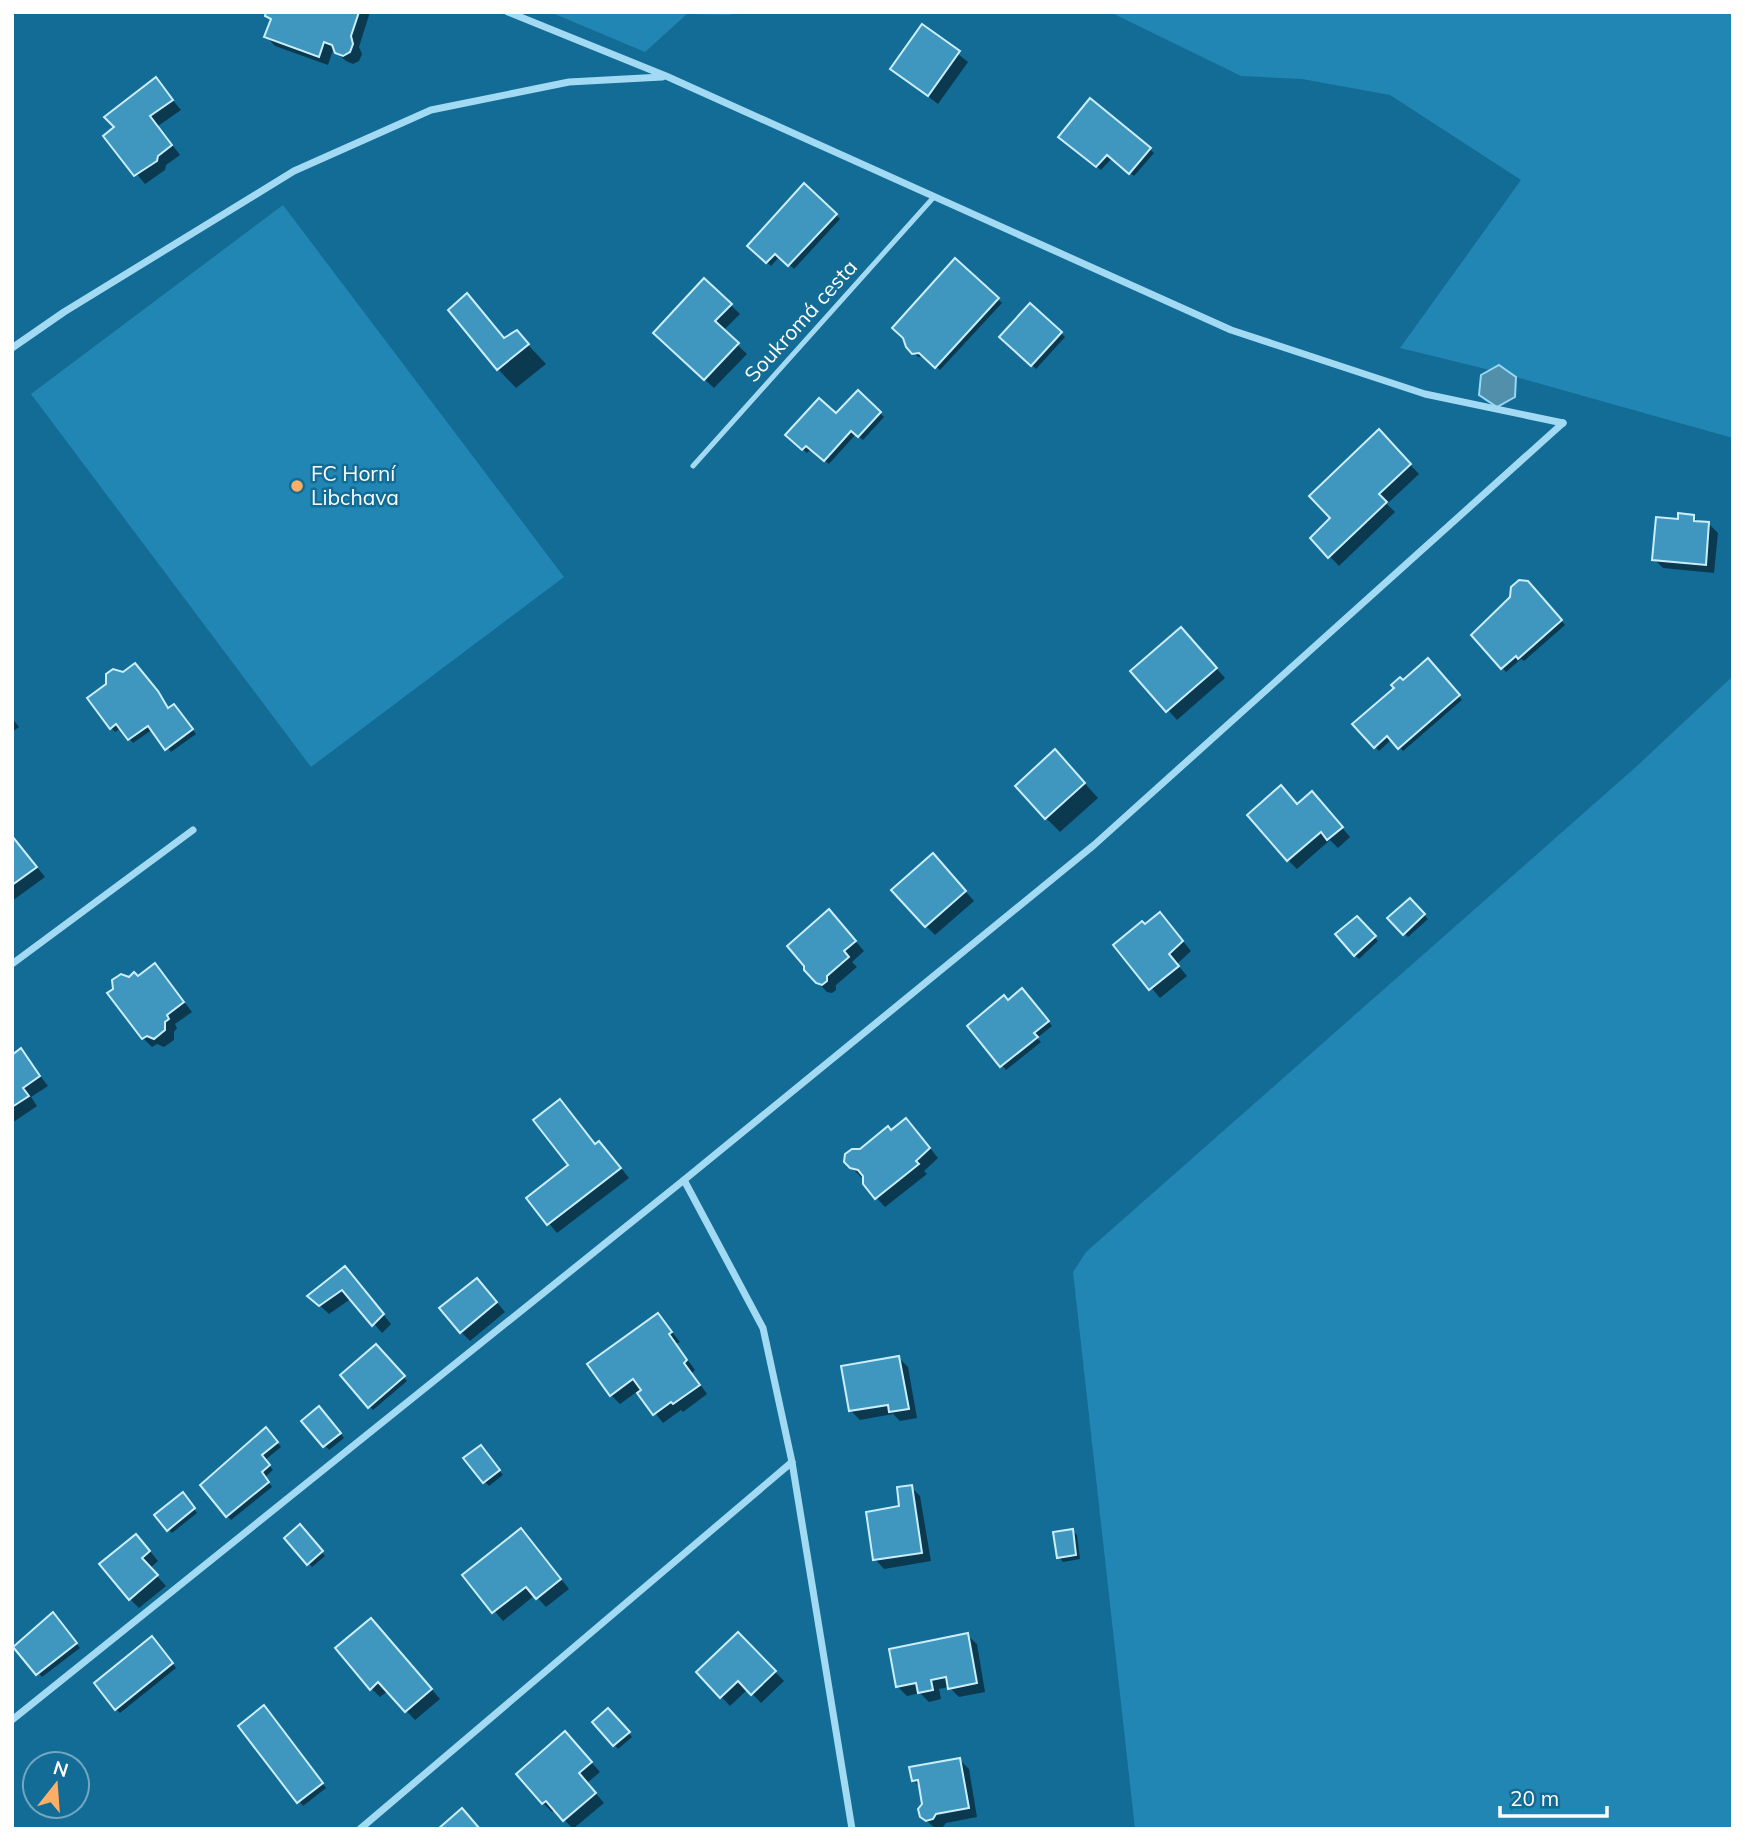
<svg xmlns="http://www.w3.org/2000/svg" width="1745" height="1841" viewBox="0 0 1745 1841" font-family="Mulish,sans-serif">
	<style>
		.green { fill: #2186b3 }
		.water { fill: #518fab; stroke: #95d9f6; stroke-width: 2 }
		.shadow { fill: #0007 }
		.building { fill: #3f97bf; stroke: #cbeefd; stroke-width: 2 }
		.lines { fill: none; stroke-linecap: round; stroke-linejoin: round }
		.lane { stroke: #a3daf3; stroke-width: 5 }
		.street { stroke: #a3daf3; stroke-width: 7 }
		.poi-dot { fill: #ffae65; stroke: #136c96; stroke-width: 2.5 }
		.labels { text-anchor: middle; stroke-width: 5; stroke-linejoin: round; paint-order: stroke }
		.street-label { font-size: 21px; fill: #fff; stroke: #136c96 }
		.poi-label { font-size: 21px; fill: #fff; stroke: #136c96; text-anchor: start }
	</style>
	<rect width="100%" height="100%" fill="#136c96"/>
	<!-- green -->
	<g class="green">
		<path d="M550,12H733L730,15L687,14L645,52Z"/>
		<path d="M1110,12H1733V438L1498,372L1400,348L1521,180L1390,95L1302,79L1241,76Z"/>
		<path d="M283,205L564,577L311,767L31,394Z"/>
		<path d="M1733,676V1829H1135L1073,1272L1086,1252L1637,766Z"/>
	</g>
	<!-- water -->
	<path class="water" d="M1499,365L1516,377L1515,397L1497,407L1479,395L1481,375Z"/>
	<!-- shadow -->
	<g class="shadow">
		<path d="M268,12H370L359,47L362,54L359,61L353,64L346,61L333,50L328,65L275,46L266,36L272,21L267,16Z"/>
		<path d="M923,26L968,62L938,104L892,69Z"/>
		<path d="M155,79L181,110L158,126L180,155L166,165L165,170L145,184L106,137L116,127Z"/>
		<path d="M1064,141L1150,149L1154,153L1134,176L1112,158L1101,170Z"/>
		<path d="M805,186L840,219L794,269L780,256L771,266L750,246Z"/>
		<path d="M955,260L1002,303L940,370L925,356L918,357L907,346Z"/>
		<path d="M705,280L740,314L723,331L747,354L714,388L664,342Z"/>
		<path d="M467,296L506,339L517,333L546,364L516,388L498,369L450,310Z"/>
		<path d="M1030,305L1065,337L1036,369L1002,337Z"/>
		<path d="M858,392L884,417L863,440L856,434L829,464L811,449L807,453L787,435L836,416Z"/>
		<path d="M1379,432L1419,474L1387,504L1395,512L1339,566L1312,538L1332,518Z"/>
		<path d="M1693,517L1700,523L1709,524L1718,533L1714,573L1663,568L1654,559L1679,521Z"/>
		<path d="M1532,587L1565,625L1524,661L1521,659L1506,672L1473,635Z"/>
		<path d="M1190,638L1225,678L1177,720L1133,671Z"/>
		<path d="M1432,665L1462,700L1403,751L1392,739L1379,751L1354,724L1403,682Z"/>
		<path d="M139,669L169,709L178,710L196,734L171,752L153,729L133,743L121,728L115,732L111,728L123,673Z"/>
		<path d="M12,718L19,727L12,732Z"/>
		<path d="M1069,766L1098,798L1060,832L1046,818Z"/>
		<path d="M1321,803L1350,837L1338,848L1330,840L1297,869L1288,860L1298,806Z"/>
		<path d="M12,836L45,877L12,901Z"/>
		<path d="M942,865L974,901L935,935L926,926Z"/>
		<path d="M1410,901L1428,919L1408,937L1390,918Z"/>
		<path d="M1357,918L1378,941L1359,959L1355,955Z"/>
		<path d="M838,921L864,951L852,962L857,967L836,985V990L832,993L827,992L806,970Z"/>
		<path d="M1169,924L1191,951L1177,964L1187,976L1160,998L1115,945L1145,926Z"/>
		<path d="M155,965L192,1012L175,1024L177,1028L174,1032V1040L164,1047L157,1044L152,1047L143,1038L129,979L138,978Z"/>
		<path d="M1026,994L1052,1026L1037,1038L1041,1042L1006,1070L969,1026L1008,1002Z"/>
		<path d="M21,1051L48,1086L31,1097L37,1106L12,1123V1057Z"/>
		<path d="M560,1102L596,1145L599,1143L608,1152L629,1178L557,1233L528,1198L571,1165Z"/>
		<path d="M915,1129L938,1158L924,1171L927,1174L885,1207L864,1184L865,1178L861,1177L851,1167L860,1151L891,1132Z"/>
		<path d="M354,1278L391,1324L382,1333L352,1298L329,1314L310,1296Z"/>
		<path d="M486,1289L505,1312L470,1341L461,1332Z"/>
		<path d="M658,1315L680,1342L676,1344L695,1370L692,1373L707,1394L683,1412L681,1410L663,1423L638,1391L620,1404L611,1395Z"/>
		<path d="M380,1350L407,1381L373,1410L369,1406Z"/>
		<path d="M899,1358L908,1367L917,1418L900,1421L893,1414L860,1420L850,1410Z"/>
		<path d="M323,1412L344,1438L329,1450L303,1421Z"/>
		<path d="M270,1434L281,1447L265,1460L273,1470L265,1477L272,1487L231,1520L227,1516Z"/>
		<path d="M484,1452L503,1475L489,1486L485,1482Z"/>
		<path d="M911,1487L920,1496L931,1561L884,1569L875,1559Z"/>
		<path d="M186,1499L197,1513L172,1533L168,1529Z"/>
		<path d="M300,1527L325,1556L312,1567L286,1538Z"/>
		<path d="M1073,1531L1077,1535L1080,1559L1063,1562L1059,1557Z"/>
		<path d="M530,1540L569,1589L546,1607L535,1595L503,1621L465,1576Z"/>
		<path d="M145,1545L158,1561L150,1568L166,1586L139,1608L130,1599Z"/>
		<path d="M57,1619L80,1648L42,1677L38,1673Z"/>
		<path d="M380,1629L440,1699L415,1720L388,1691L380,1697L371,1688Z"/>
		<path d="M738,1634L784,1681L761,1703L748,1689L730,1706L698,1672Z"/>
		<path d="M967,1635L977,1644L985,1692L959,1697L949,1687L939,1689L941,1699L929,1702L920,1693L907,1696L897,1686Z"/>
		<path d="M156,1643L176,1668L120,1713L116,1709Z"/>
		<path d="M268,1712L326,1788L303,1806L240,1726Z"/>
		<path d="M612,1714L632,1737L618,1749L594,1722Z"/>
		<path d="M574,1743L600,1772L587,1783L604,1803L573,1829L555,1810L552,1812L543,1803Z"/>
		<path d="M960,1760L969,1769L977,1817L946,1823L942,1828L936,1829L921,1816L924,1804L921,1788L913,1780Z"/>
	</g>
	<!-- building -->
	<g class="building">
		<path d="M266,12H359L351,36L353,44L350,52L343,56L335,53L332,45L324,42L319,57L264,37L271,19L265,16Z"/>
		<path d="M922,24L960,51L928,96L890,69Z"/>
		<path d="M156,77L173,100L150,116L172,145L158,156L157,161L134,176L103,136L114,127L104,117Z"/>
		<path d="M1090,98L1151,148L1129,174L1107,155L1096,167L1058,137Z"/>
		<path d="M804,183L837,214L788,266L775,254L766,263L747,246Z"/>
		<path d="M955,258L999,298L935,368L919,353L912,354L906,347L903,338L892,328Z"/>
		<path d="M704,278L732,304L715,321L739,343L704,380L653,333Z"/>
		<path d="M467,293L504,338L517,330L529,344L497,370L448,310Z"/>
		<path d="M1030,303L1062,332L1031,366L999,337Z"/>
		<path d="M858,390L881,412L858,437L851,431L824,461L806,446L802,450L785,435L819,398L836,413Z"/>
		<path d="M1379,429L1411,464L1379,494L1387,502L1328,558L1310,538L1330,518L1309,496Z"/>
		<path d="M1678,513L1694,515V521L1709,522L1706,565L1652,560L1656,517L1678,519Z"/>
		<path d="M1519,580L1528,581L1562,620L1518,659L1516,656L1501,669L1471,635L1510,597L1511,587Z"/>
		<path d="M1181,627L1217,668L1166,712L1130,671Z"/>
		<path d="M1428,658L1460,695L1398,749L1387,736L1374,748L1352,724L1394,688L1391,685L1400,677L1403,680Z"/>
		<path d="M135,663L158,691L168,708L174,704L193,729L165,750L148,726L128,740L116,724L110,729L87,698L106,684V674L113,669L123,672Z"/>
		<path d="M1055,749L1085,783L1045,819L1015,786Z"/>
		<path d="M1281,785L1297,804L1312,791L1343,827L1327,840L1321,832L1287,861L1247,815Z"/>
		<path d="M12,836L37,867L12,885Z"/>
		<path d="M933,853L966,891L925,927L891,890Z"/>
		<path d="M1410,898L1425,914L1403,935L1387,918Z"/>
		<path d="M829,909L856,941L844,951L849,957L827,976V981L822,985L816,983L804,970V966L787,946Z"/>
		<path d="M1160,912L1183,941L1169,954L1179,966L1149,990L1113,945L1142,921L1145,924Z"/>
		<path d="M1357,916L1376,936L1354,956L1335,934Z"/>
		<path d="M155,963L184,1002L167,1015L169,1019L165,1022V1030L154,1039L147,1036L142,1039L107,993L113,989L112,980L121,974L129,977L134,972L138,976Z"/>
		<path d="M1022,988L1049,1021L1034,1033L1038,1037L1000,1067L967,1026L1004,995L1008,1000Z"/>
		<path d="M21,1048L40,1076L23,1088L29,1096L12,1107V1055Z"/>
		<path d="M560,1099L595,1144L599,1141L621,1168L547,1225L526,1198L568,1165L533,1120Z"/>
		<path d="M906,1118L930,1148L916,1161L919,1164L875,1199L863,1184V1176L858,1170L850,1168L844,1162L845,1154L852,1149H860L888,1126L891,1130Z"/>
		<path d="M345,1266L384,1314L372,1326L342,1290L319,1306L307,1296Z"/>
		<path d="M477,1278L497,1302L460,1333L439,1308Z"/>
		<path d="M658,1313L672,1332L669,1334L687,1360L684,1363L700,1385L673,1404L671,1402L653,1415L637,1393L641,1390L633,1379L610,1396L587,1364Z"/>
		<path d="M376,1344L405,1376L368,1408L340,1375Z"/>
		<path d="M899,1356L909,1409L889,1412L888,1405L849,1411L841,1366Z"/>
		<path d="M319,1406L341,1433L323,1447L301,1421Z"/>
		<path d="M266,1427L278,1442L262,1455L270,1465L262,1472L269,1482L226,1517L200,1485Z"/>
		<path d="M481,1445L500,1470L483,1483L463,1458Z"/>
		<path d="M912,1485L922,1553L873,1560L866,1512L899,1506L897,1487Z"/>
		<path d="M183,1492L195,1508L167,1531L154,1515Z"/>
		<path d="M300,1524L323,1551L307,1565L284,1538Z"/>
		<path d="M521,1528L561,1579L536,1599L526,1587L492,1613L462,1575Z"/>
		<path d="M1073,1529L1076,1555L1057,1558L1053,1532Z"/>
		<path d="M136,1534L150,1551L142,1558L158,1575L129,1600L99,1564Z"/>
		<path d="M53,1612L77,1643L36,1675L13,1647Z"/>
		<path d="M371,1618L432,1689L405,1712L378,1682L370,1690L335,1648Z"/>
		<path d="M738,1632L776,1671L751,1695L738,1681L720,1698L696,1672Z"/>
		<path d="M968,1633L977,1683L948,1689L946,1677L931,1680L933,1690L918,1693L916,1683L896,1687L889,1649Z"/>
		<path d="M152,1636L173,1663L115,1710L94,1683Z"/>
		<path d="M264,1705L323,1783L297,1803L238,1726Z"/>
		<path d="M608,1708L630,1732L613,1746L592,1722Z"/>
		<path d="M565,1731L592,1762L579,1773L596,1793L563,1821L546,1801L542,1804L516,1774Z"/>
		<path d="M960,1758L969,1808L936,1814L933,1819L926,1821L920,1817L918,1809L922,1804L918,1780L912,1781L909,1767Z"/>
		<path d="M462,1808L480,1829H438Z"/>
	</g>
	<g class="lines">
		<!-- lane -->
		<path class="lane" d="M693,466L933,198"/>
		<!-- street -->
		<g class="street">
			<path d="M508,12L666,76L1231,330L1425,394L1563,423"/>
			<path d="M12,348L64,312L294,171L431,110L569,82L662,77"/>
			<path d="M12,964L193,830"/>
			<path d="M684,1180L763,1328L792,1462L852,1829"/>
			<path d="M12,1720L684,1180L1094,845L1563,423"/>
			<path d="M360,1829L792,1462"/>
		</g>
	</g>
	<!-- markers -->
	<circle class="poi-dot" cx="297" cy="486" r="7"/>
	<g class="labels">
		<!-- street labels -->
		<g class="street-label">
			<text transform="translate(801 321) rotate(-48)" y="7">Soukromá cesta</text>
		</g>
		<!-- poi labels -->
		<g class="poi-label">
			<text x="311" y="481">FC Horní<tspan x="311" dy="24">Libchava</tspan></text>
		</g>
	</g>
	<!-- border -->
	<rect width="1745" height="1841" fill="none" stroke="#ffffff" stroke-width="28"/>
	<!-- north arrow -->
	<g transform="translate(56 1785) rotate(17)"><circle r="33" fill="#136c96" stroke="#71a7c0" stroke-width="2"/>
	<path d="M0-5L12 26L0 18L-12 26Z" fill="#ffae65"/>
	<text y="-10" font-size="19" font-weight="bold" text-anchor="middle" fill="#ffffff">N</text>
	</g>
	<!-- scale -->
	<path d="M1500 1806v10h107v-10" fill="none" stroke="#ffffff" stroke-width="3.5"/>
	<text x="1510" y="1806" font-size="21" fill="#ffffff" stroke="#136c96" stroke-width="5" paint-order="stroke">20 m</text>
</svg>
